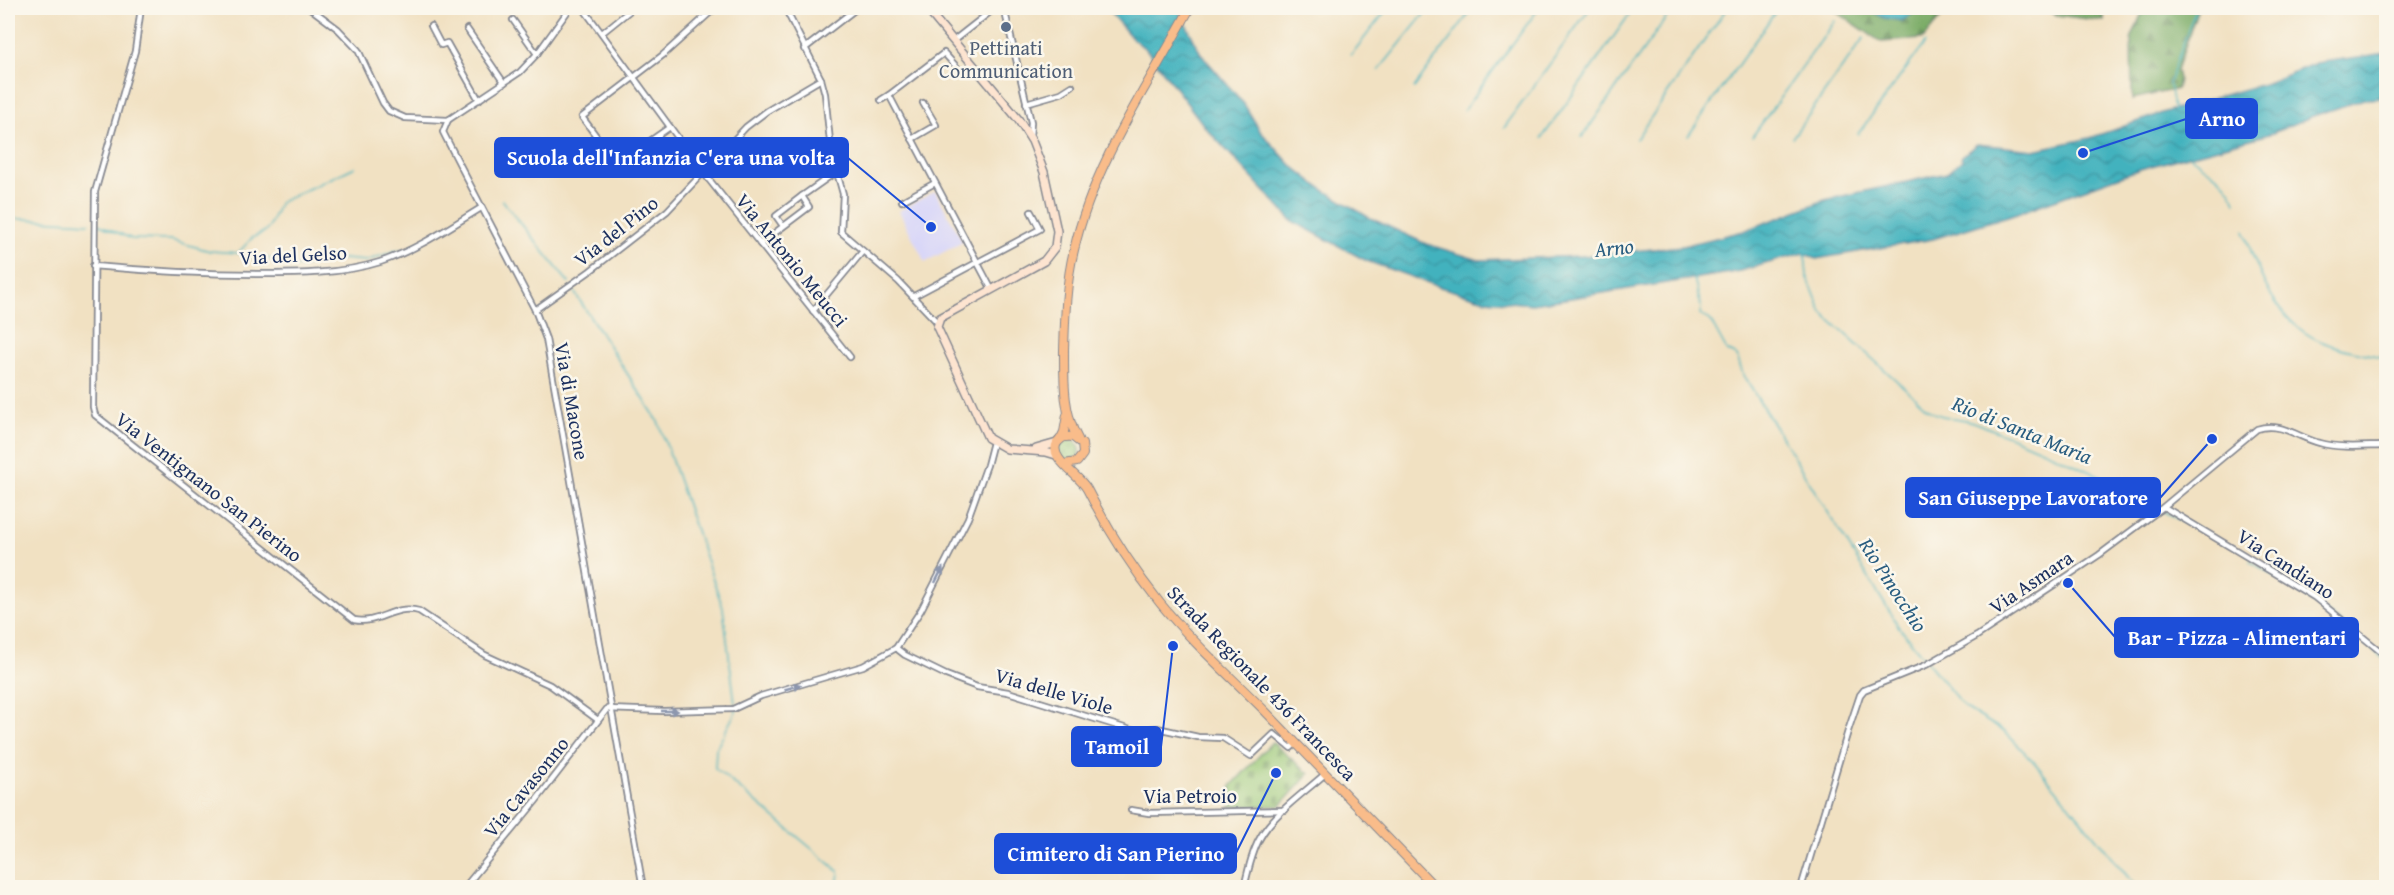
<svg xmlns="http://www.w3.org/2000/svg" width="2394" height="895" viewBox="0 0 2394 895" font-family="'Gentium Book Plus',serif">
	<style>
		.built { fill: #d9d7f8 }
		.grass { fill: url(#grass-dots); stroke: #5a7b6a; stroke-width: 1.5 }
		.forest { fill: url(#forest-firs); stroke: #4a6e62; stroke-width: 1.5 }
		.cemetery { fill: url(#cemetery-stones); stroke: #5a7b6a; stroke-width: 1.5 }
		.water { fill: url(#water-waves); stroke: #2f708e; stroke-width: 1.5 }
		.lines { fill: none; stroke-linecap: round; stroke-linejoin: round }
		.stream { stroke: #43b2be; stroke-width: 1.5 }
		.street-casing { stroke: #868890; stroke-width: 8 }
		.secondary-casing { stroke: #868890; stroke-width: 10 }
		.primary-casing { stroke: #868890; stroke-width: 10 }
		.street { stroke: #fff; stroke-width: 4.5 }
		.secondary { stroke: #fde4d0; stroke-width: 7 }
		.primary { stroke: #f9bc8a; stroke-width: 8 }
		.oneway { fill: #8d97ae }
		.service-dot { fill: #5c6f8a; stroke: #fbf7ec; stroke-width: 2 }
		.labels { text-anchor: middle; stroke-width: 5; stroke-linejoin: round; paint-order: stroke }
		.service-label { font-size: 20px; fill: #4e5e75; stroke: #fbf7ec }
		.street-label { font-size: 20px; fill: #1b2f5e; stroke: #fbf7ec }
		.water-label { font-size: 21px; font-style: italic; fill: #295d80; stroke: #fbf7ec }
		.leader { fill: none; stroke: #1d4ed8; stroke-width: 2 }
		.callout-dot { fill: #1d4ed8; stroke: #fbf7ec; stroke-width: 2 }
		.callout { fill: #1d4ed8; stroke: #1d4ed8; stroke-width: 2 }
		.callout-label { font-size: 21px; text-anchor: middle; font-weight: bold; fill: #fff }
	</style>
	<defs>
		<pattern id="grass-dots" width="8" height="8" patternUnits="userSpaceOnUse" patternTransform="scale(1.5)"><rect width="8" height="8" fill="#99c775"/><path d="M2 2h.1M6 6h.1" fill="none" stroke="#7ca263" stroke-width="1.8" stroke-linecap="round"/></pattern>
		<pattern id="forest-firs" width="22" height="20" patternUnits="userSpaceOnUse" patternTransform="scale(1.5)"><rect width="22" height="20" fill="#7aac66"/><path d="M5 1l3.5 6h-7zM16 11l3.5 6h-7z" fill="#638c57"/></pattern>
		<pattern id="cemetery-stones" width="16" height="16" patternUnits="userSpaceOnUse" patternTransform="scale(1.5)"><rect width="16" height="16" fill="#99c775"/><path d="M2 7V4a2 2 0 0 1 4 0v3zM10 15v-3a2 2 0 0 1 4 0v3z" fill="#7ca263"/></pattern>
		<pattern id="water-waves" width="16" height="10" patternUnits="userSpaceOnUse" patternTransform="scale(1.5)"><rect width="16" height="10" fill="#43b2be"/><path d="M0 5q4-4 8 0t8 0" fill="none" stroke="#37919e"/></pattern>
	</defs>
	<rect width="100%" height="100%" fill="#fbf7ec"/>
	<filter id="ink" filterUnits="userSpaceOnUse"><feTurbulence type="fractalNoise" baseFrequency=".0167" numOctaves="2"/><feDisplacementMap in="SourceGraphic" scale="12" xChannelSelector="R" yChannelSelector="G"/><feConvolveMatrix kernelMatrix="1 2 1 2 8 2 1 2 1" color-interpolation-filters="sRGB"/></filter>
	<filter id="wash" filterUnits="userSpaceOnUse"><feTurbulence type="fractalNoise" baseFrequency=".008" numOctaves="4" result="noise"/><feDisplacementMap in="SourceGraphic" scale="24" xChannelSelector="R" yChannelSelector="G"/><feGaussianBlur stdDeviation="1.35" result="paint"/><feColorMatrix in="noise" values="0 0 0 0 0 0 0 0 0 0 0 0 0 0 0 0 0 1.4 0 .05"/><feComposite in="paint" operator="in"/></filter>
	<g filter="url(#wash)">
		<rect width="100%" height="100%" fill="#f1e1c2"/>
		<!-- built -->
		<path class="built" d="M935,191L963,242L925,262L899,211Z"/>
		<!-- grass -->
		<circle class="grass" cx="1069" cy="451" r="11"/>
		<!-- forest -->
		<g class="forest">
			<path d="M1831,8H1949L1923,39L1881,42Z"/>
			<path d="M2044,8H2104V21L2056,15Z"/>
			<path d="M2144,8H2198L2177,70L2179,79L2177,89L2132,99L2131,39Z"/>
		</g>
		<!-- cemetery -->
		<path class="cemetery" d="M1272,742L1309,774L1280,806H1230L1231,786Z"/>
		<!-- water -->
		<g class="water">
			<path d="M1106,8H1178L1201,54L1244,104L1260,131L1291,165L1319,187L1368,217L1426,244L1479,260L1583,256L1683,246L1744,231L1825,200L1947,173L1962,160L1961,157L1977,144L2034,150L2090,138L2174,109L2267,83L2316,63L2386,53V98L2364,99L2310,117L2273,133L2140,169L2021,212L1933,239L1816,259L1804,253L1736,272L1533,304L1485,300L1440,287L1367,261L1292,221L1205,127L1147,50L1132,38Z"/>
			<path d="M1866,8H1916L1915,12L1902,21L1884,18Z"/>
		</g>
		<g class="lines">
			<!-- stream -->
			<g class="stream">
				<path d="M1351,55L1388,8"/>
				<path d="M1379,70L1429,8"/>
				<path d="M1414,88L1473,8"/>
				<path d="M2173,109L2169,83L2196,8"/>
				<path d="M1464,110L1539,8"/>
				<path d="M1504,128L1590,8"/>
				<path d="M1858,134L1925,43"/>
				<path d="M1688,136L1778,8"/>
				<path d="M1582,137L1673,8"/>
				<path d="M1752,137L1835,21"/>
				<path d="M1542,138L1634,8"/>
				<path d="M1792,138L1864,38"/>
				<path d="M1636,139L1727,8"/>
				<path d="M2190,156C2208,170 2228,180 2236,202"/>
				<path d="M502,200L569,283"/>
				<path d="M8,218L89,223"/>
				<path d="M98,224L132,239L171,240L210,251L239,253L247,257H263L298,267L343,259L366,261L401,249"/>
				<path d="M2244,231C2258,273 2276,321 2318,340C2339,350 2364,353 2386,358"/>
				<path d="M239,252L252,238L264,232L269,227L280,202L355,167"/>
				<path d="M1805,253L1807,276L1822,313L1929,410C1942,419 1959,417 1973,422C2036,446 2100,473 2157,508"/>
				<path d="M1694,278L1701,307L1700,315L1710,320L1727,351L1737,356L1743,375L1899,627L1964,707L2005,732L2034,762L2137,888"/>
				<path d="M571,287L658,421L723,608L736,711L716,749L715,768L835,868L839,872L837,888"/>
				<path d="M2161,510L2197,529"/>
				<path d="M2250,561L2277,577"/>
				<path d="M2296,589L2344,625L2386,661"/>
			</g>
		</g>
	</g>
	<g filter="url(#ink)">
		<g class="lines">
			<defs>
				<g id="street">
					<path d="M141,8L135,51L95,192L93,407L95,415L354,620C379,625 393,604 419,611L485,655L550,685L598,720"/>
					<path d="M310,8L338,29L358,50L383,103L389,111L405,118L448,120L520,72L537,54L570,8"/>
					<path d="M583,8L703,172L850,357"/>
					<path d="M785,8L821,79L825,94L831,151L843,194L841,232L898,281L937,322"/>
					<path d="M1004,8L1031,122L1030,137"/>
					<path d="M513,20L537,54"/>
					<path d="M431,26L441,45L447,43L479,100"/>
					<path d="M467,29L504,83"/>
					<path d="M602,33L633,8"/>
					<path d="M953,41L995,8"/>
					<path d="M804,49L857,8"/>
					<path d="M962,73L944,53L889,95L992,290"/>
					<path d="M881,100L889,95"/>
					<path d="M1026,103L1061,93L1072,86"/>
					<path d="M448,120L443,132L446,138L535,310L546,339L643,888"/>
					<path d="M670,127L617,164L582,117L663,55L715,8"/>
					<path d="M912,139L936,125L923,103"/>
					<path d="M902,201L935,183"/>
					<path d="M783,226L776,216L802,196"/>
					<path d="M760,244L809,207L802,196L836,172"/>
					<path d="M93,266C148,271 202,274 258,274C298,274 342,274 380,262C417,250 448,228 481,208"/>
					<path d="M914,296L1040,229L1031,212"/>
					<path d="M535,310L590,271L667,211L746,127L767,111L821,79"/>
					<path d="M813,311L863,251"/>
					<path d="M2164,507L2314,597L2386,656"/>
					<path d="M896,648L905,655L946,675L977,687L1008,692L1134,731L1157,728L1198,737L1223,738L1251,756L1274,734L1291,748L1296,743"/>
					<path d="M1131,810L1149,813L1285,810"/>
					<path d="M464,888L535,802L607,709L664,711L733,709L761,696L863,666L896,648L921,610L968,518L987,465L993,442"/>
					<path d="M1244,888C1248,871 1252,852 1260,838C1273,814 1305,792 1325,774"/>
					<path d="M1801,888L1848,731L1860,695L1864,690L1926,665L1977,636L2099,555L2162,508L2257,429C2281,421 2298,438 2320,443C2340,449 2366,446 2386,446"/>
				</g>
				<g id="secondary">
					<path d="M926,8L1018,119L1032,141L1044,172L1057,231L1055,247L1044,261L940,318L937,327L988,438L1007,449L1046,452L1056,455"/>
					<path d="M1036,449L1057,443"/>
				</g>
				<g id="primary">
					<path d="M1078,439C1063,413 1064,380 1064,350C1065,317 1066,282 1074,250C1094,162 1148,86 1190,8"/>
					<path d="M1060,440L1064,432L1067,415"/>
					<path d="M1064,464L1077,462L1083,454L1082,444L1073,437C1066,436 1061,437 1057,443C1048,458 1079,475 1087,489C1107,528 1132,568 1160,603C1192,642 1230,676 1265,711C1322,770 1379,829 1436,888"/>
				</g>
			</defs>
			<!-- street casing -->
			<use href="#street" class="street-casing"/>
			<!-- secondary casing -->
			<use href="#secondary" class="secondary-casing"/>
			<!-- primary casing -->
			<use href="#primary" class="primary-casing"/>
			<!-- street -->
			<use href="#street" class="street"/>
			<!-- secondary -->
			<use href="#secondary" class="secondary"/>
			<!-- primary -->
			<use href="#primary" class="primary"/>
		</g>
		<!-- one-way arrows -->
		<defs><path id="oneway-solid" d="M-6-.8H1V-3.2L6.5 0L1 3.2V.8H-6Z" transform="scale(1.5)"/></defs>
		<g class="oneway">
			<use href="#oneway-solid" transform="translate(939 575) rotate(-63)"/>
			<use href="#oneway-solid" transform="translate(793 687) rotate(-16)"/>
			<use href="#oneway-solid" transform="translate(670 711)"/>
		</g>
	</g>
	<!-- markers -->
	<circle class="service-dot" cx="1006" cy="27" r="6"/>
	<g class="labels">
		<!-- service labels -->
		<g class="service-label">
			<text x="1006" y="55">Pettinati<tspan x="1006" dy="23">Communication</tspan></text>
		</g>
		<!-- street labels -->
		<g class="street-label">
			<text transform="translate(616 231) rotate(-38)" y="7">Via del Pino</text>
			<text transform="translate(293 255) rotate(-3)" y="7">Via del Gelso</text>
			<text transform="translate(792 260) rotate(51)" y="7">Via Antonio Meucci</text>
			<text transform="translate(572 401) rotate(80)" y="7">Via di Macone</text>
			<text transform="translate(209 487) rotate(38)" y="7">Via Ventignano San Pierino</text>
			<text transform="translate(2286 564) rotate(33)" y="7">Via Candiano</text>
			<text transform="translate(2031 582) rotate(-34)" y="7">Via Asmara</text>
			<text transform="translate(1262 683) rotate(46)" y="7">Strada Regionale 436 Francesca</text>
			<text transform="translate(1054 691) rotate(16)" y="7">Via delle Viole</text>
			<text transform="translate(526 787) rotate(-51)" y="7">Via Cavasonno</text>
			<text x="1190" y="803">Via Petroio</text>
		</g>
		<!-- water labels -->
		<g class="water-label">
			<text transform="translate(1614 248) rotate(-6)" y="7">Arno</text>
			<text transform="translate(2022 430) rotate(22)" y="7">Rio di Santa Maria</text>
			<text transform="translate(1893 585) rotate(57)" y="7">Rio Pinocchio</text>
		</g>
	</g>
	<!-- callouts -->
	<path class="leader" d="M2083 153L2186 119M931 227L848 158M2212 439L2160 498M2068 583L2115 637M1173 646L1161 747M1276 773L1236 853"/>
	<g class="callout-dot">
		<circle cx="2083" cy="153" r="6"/>
		<circle cx="931" cy="227" r="6"/>
		<circle cx="2212" cy="439" r="6"/>
		<circle cx="2068" cy="583" r="6"/>
		<circle cx="1173" cy="646" r="6"/>
		<circle cx="1276" cy="773" r="6"/>
	</g>
	<g class="callout">
		<rect x="2186" y="99" width="71" height="39" rx="6"/>
		<rect x="495" y="138" width="353" height="39" rx="6"/>
		<rect x="1906" y="478" width="254" height="39" rx="6"/>
		<rect x="2115" y="618" width="243" height="39" rx="6"/>
		<rect x="1072" y="727" width="89" height="39" rx="6"/>
		<rect x="995" y="834" width="241" height="39" rx="6"/>
	</g>
	<g class="callout-label">
		<text x="2222" y="126">Arno</text>
		<text x="671" y="165">Scuola dell'Infanzia C'era una volta</text>
		<text x="2033" y="505">San Giuseppe Lavoratore</text>
		<text x="2237" y="645">Bar - Pizza - Alimentari</text>
		<text x="1117" y="754">Tamoil</text>
		<text x="1116" y="861">Cimitero di San Pierino</text>
	</g>
	<!-- margin -->
	<rect width="2394" height="895" fill="none" stroke="#fbf7ec" stroke-width="30"/>
</svg>
